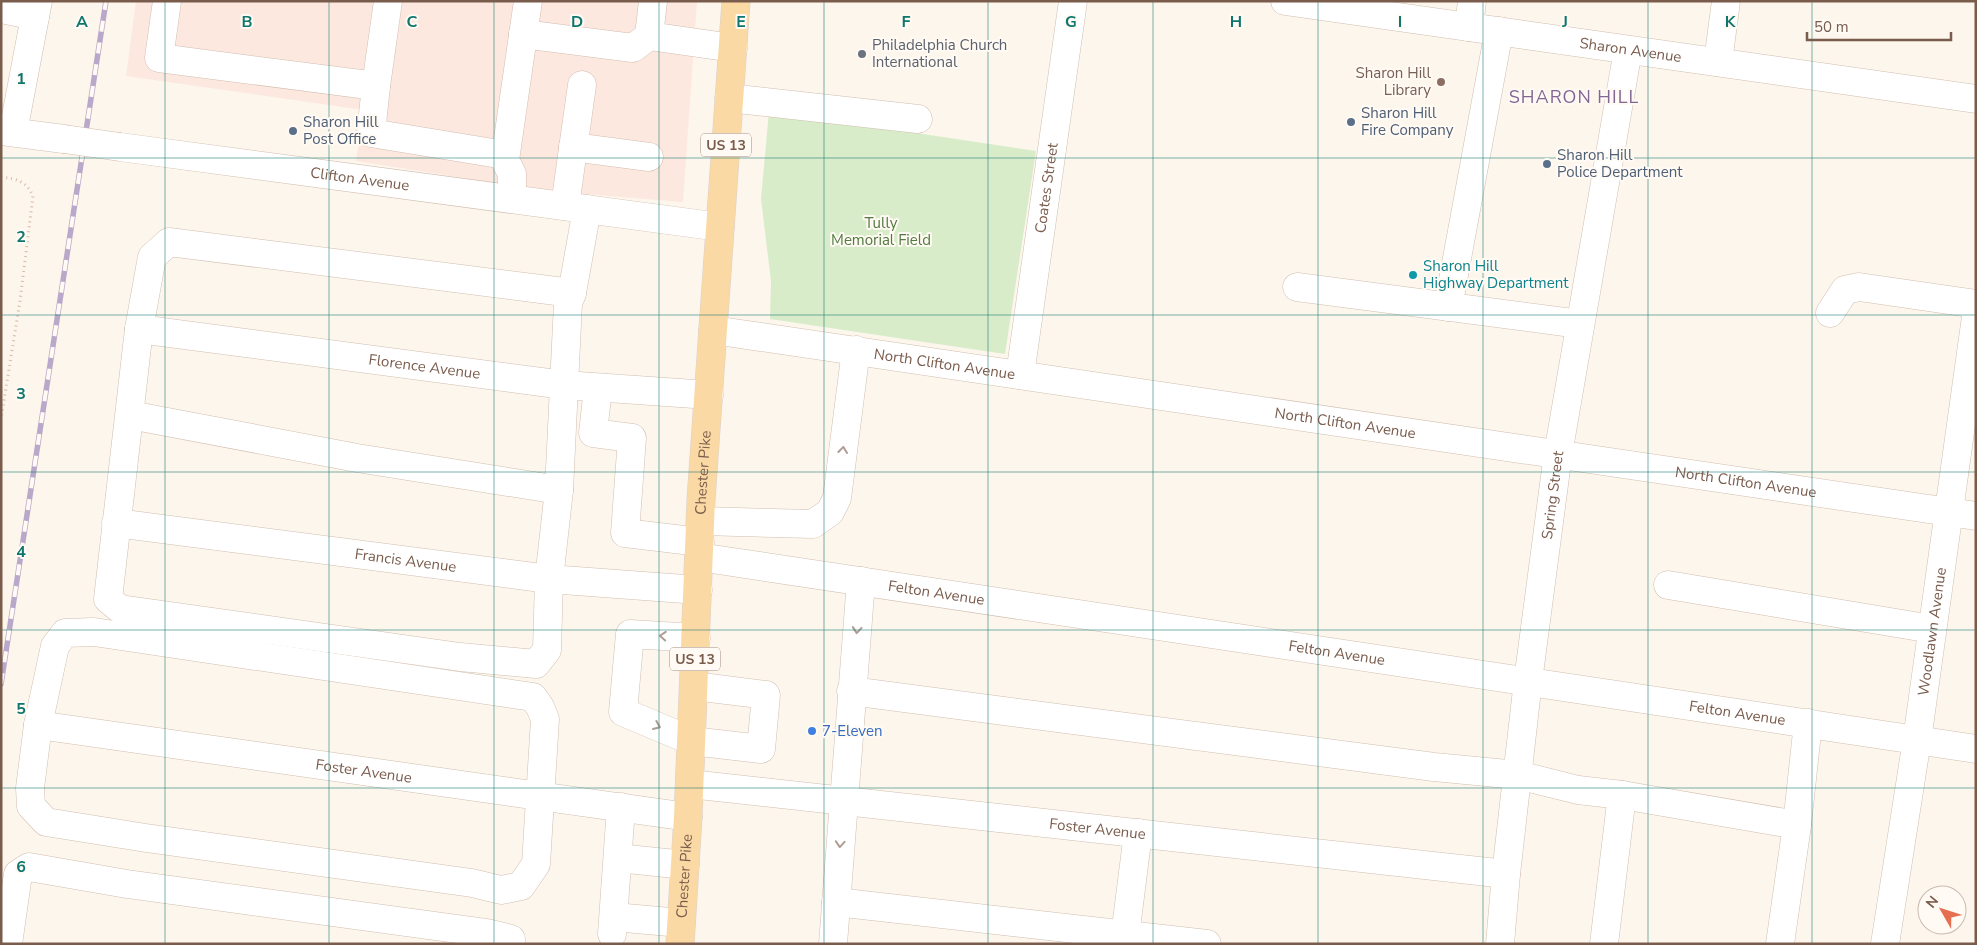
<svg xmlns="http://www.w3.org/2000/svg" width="1977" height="945" viewBox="0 0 1977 945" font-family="'Nunito Sans',sans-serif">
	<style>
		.commercial { fill: #fde8e0 }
		.green { fill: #d8ecc9 }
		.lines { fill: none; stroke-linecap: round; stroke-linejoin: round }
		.minor-casing { stroke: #d1beb0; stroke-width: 29 }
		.major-casing { stroke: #dad1cd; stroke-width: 29 }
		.path { stroke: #d9b8a5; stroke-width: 3; stroke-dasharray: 1 4; stroke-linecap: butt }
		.minor { stroke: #fff; stroke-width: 28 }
		.major { stroke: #fbd9a5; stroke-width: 28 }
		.rail-casing { stroke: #b9a8c9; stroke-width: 5.5 }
		.rail { stroke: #fffaf3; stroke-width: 4; stroke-dasharray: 11; stroke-linecap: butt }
		.minor-bridge-casing { stroke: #d1beb0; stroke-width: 29; stroke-linecap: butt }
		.minor-bridge { stroke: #fff; stroke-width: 28 }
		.oneway { stroke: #af9d94 }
		.grid { fill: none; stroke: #0f766e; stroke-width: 1; stroke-opacity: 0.55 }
		.worship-dot { fill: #6b7280; stroke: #fffaf3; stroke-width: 2 }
		.education-dot { fill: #8d6e63; stroke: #fffaf3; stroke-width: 2 }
		.service-dot { fill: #5c6f8a; stroke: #fffaf3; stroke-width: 2 }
		.culture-dot { fill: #0f9aa8; stroke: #fffaf3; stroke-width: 2 }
		.shop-dot { fill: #3f7fe0; stroke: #fffaf3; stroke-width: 2 }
		.labels { text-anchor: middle; stroke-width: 4; stroke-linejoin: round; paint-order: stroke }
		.shield { fill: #fffaf3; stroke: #a28b7f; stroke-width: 1 }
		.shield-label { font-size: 14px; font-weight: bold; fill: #7a5c4d }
		.worship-label { font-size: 15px; fill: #5b616d; stroke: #fffaf3; text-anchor: start }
		.street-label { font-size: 15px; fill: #7a5c4d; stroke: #fffaf3 }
		.education-label { font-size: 15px; fill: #785e54; stroke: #fffaf3; text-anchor: end }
		.service-label { font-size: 15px; fill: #4e5e75; stroke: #fffaf3; text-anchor: start }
		.park-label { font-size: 15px; fill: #537a41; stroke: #fffaf3 }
		.culture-label { font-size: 15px; fill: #0d838f; stroke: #fffaf3; text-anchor: start }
		.shop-label { font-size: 15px; fill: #366cbe; stroke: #fffaf3; text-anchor: start }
		.quarter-label { font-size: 18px; letter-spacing: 1px; fill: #846695; stroke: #fffaf3 }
		.grid-label { font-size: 16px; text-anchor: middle; font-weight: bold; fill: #0f766e; stroke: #fffaf3; stroke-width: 4; stroke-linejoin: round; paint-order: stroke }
	</style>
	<rect width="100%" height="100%" fill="#fdf6ec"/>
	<!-- commercial -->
	<path class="commercial" d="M136,1H697L683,202L546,191L356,161L364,110L126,76Z"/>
	<!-- green -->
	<path class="green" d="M769,111L1036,151L1005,354L770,319L771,281L761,199Z"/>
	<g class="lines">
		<defs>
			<g id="minor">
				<path d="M167,1L159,58L376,86L371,133L505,155"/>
				<path id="s1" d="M1285,1L1976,99"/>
				<path d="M1,9L35,16"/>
				<path d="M1469,27L1472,1"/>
				<path d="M523,34L633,48L649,36L733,48"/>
				<path d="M649,36L653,1"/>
				<path d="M1718,62L1726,1"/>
				<path d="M376,86L388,1"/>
				<path d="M729,98L918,119"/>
				<path d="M1,131L64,139"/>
				<path d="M13,132L38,1"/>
				<path id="s2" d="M120,147L720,227"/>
				<path d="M573,147L649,157"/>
				<path d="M512,199V174L505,160L528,1"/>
				<path d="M565,206L582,85"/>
				<path d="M169,242L572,293L568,303L559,490L549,579L547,650L536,664L460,657L120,609L108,599L139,329L152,257Z"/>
				<path d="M1297,287L1580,324"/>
				<path d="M572,293L587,209"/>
				<path d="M1448,307L1499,31"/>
				<path d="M1830,313L1845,290L1859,287L1976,304"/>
				<path id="s3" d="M139,329L564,385L709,395"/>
				<path id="s4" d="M713,330L1976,516"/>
				<path id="s5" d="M1020,375L1073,1"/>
				<path d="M598,388L593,433L632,438L625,533L700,542"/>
				<path d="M130,415L357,458L559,490"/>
				<path d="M701,521L813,524L830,512L837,498L856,350"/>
				<path id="s6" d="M116,523L549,579L698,590"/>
				<path id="s7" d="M699,557L1976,749"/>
				<path d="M1668,585L1932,629"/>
				<path d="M94,632L533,697L540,707L545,719L536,864L521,886L501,890L472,883L146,838L46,822L31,806L30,788L38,725L55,646L65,633Z"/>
				<path d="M694,686L766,695L761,749L692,741L623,712L630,634L696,638"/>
				<path d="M851,691L1434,767L1518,775L1578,790L1622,795"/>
				<path id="s8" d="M38,725L688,817"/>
				<path id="s9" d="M690,784L1506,874"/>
				<path d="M1797,825L1808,723"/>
				<path d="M618,858L685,865"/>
				<path d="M836,902L1207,944"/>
				<path d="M614,917L681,923"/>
				<path d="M612,934L621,807"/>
				<path d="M8,944L18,874L29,867L127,884L487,933L511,939V944"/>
				<path d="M833,944L861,581"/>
				<path d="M1124,944L1138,833"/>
				<path id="s10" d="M1500,944L1506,874L1528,681L1558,454L1628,50"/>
				<path d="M1604,944L1622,795L1797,825L1780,944"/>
				<path id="s11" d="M1885,944L1917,740L1976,317"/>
			</g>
			<g id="major">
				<path id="s12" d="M680,944L688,817L701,500L736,1"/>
			</g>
		</defs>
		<!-- minor casing -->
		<use href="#minor" class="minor-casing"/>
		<!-- major casing -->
		<use href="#major" class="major-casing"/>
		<!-- path -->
		<path class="path" d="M1,177C17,179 26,181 33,196L20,301L1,419"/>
		<!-- minor -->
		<use href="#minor" class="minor"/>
		<!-- major -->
		<use href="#major" class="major"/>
		<defs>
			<path id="rail" d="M1,684L106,1"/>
		</defs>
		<!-- rail casing -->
		<use href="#rail" class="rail-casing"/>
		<!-- rail -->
		<use href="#rail" class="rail"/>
		<defs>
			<path id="minor-bridge" d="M64,139L120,147"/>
		</defs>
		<!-- minor-bridge casing -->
		<use href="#minor-bridge" class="minor-bridge-casing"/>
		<!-- minor-bridge -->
		<use href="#minor-bridge" class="minor-bridge"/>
	</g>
	<!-- one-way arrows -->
	<defs><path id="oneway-chevron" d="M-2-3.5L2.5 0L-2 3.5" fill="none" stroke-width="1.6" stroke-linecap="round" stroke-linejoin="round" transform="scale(1.25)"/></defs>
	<g class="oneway">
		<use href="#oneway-chevron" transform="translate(843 450) rotate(-83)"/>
		<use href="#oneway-chevron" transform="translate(857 630) rotate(95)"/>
		<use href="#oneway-chevron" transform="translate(663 636) rotate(-176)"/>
		<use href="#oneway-chevron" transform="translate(657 726) rotate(23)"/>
		<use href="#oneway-chevron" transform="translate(840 844) rotate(94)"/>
	</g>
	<!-- grid -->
	<path class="grid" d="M165,1V944M329,1V944M494,1V944M659,1V944M824,1V944M988,1V944M1153,1V944M1318,1V944M1483,1V944M1648,1V944M1812,1V944M1,158H1976M1,315H1976M1,472H1976M1,630H1976M1,788H1976"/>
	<!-- markers -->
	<circle class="worship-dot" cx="862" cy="54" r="5"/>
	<circle class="education-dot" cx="1441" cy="82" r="5"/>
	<g class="service-dot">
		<circle cx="1351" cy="122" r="5"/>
		<circle cx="293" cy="131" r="5"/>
		<circle cx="1547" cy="164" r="5"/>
	</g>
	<circle class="culture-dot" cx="1413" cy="275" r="5"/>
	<circle class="shop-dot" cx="812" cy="731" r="5"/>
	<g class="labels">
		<!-- shield labels -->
		<g class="shield">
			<rect x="701" y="133.5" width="50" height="23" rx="4"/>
			<rect x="670" y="647.5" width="50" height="23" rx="4"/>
		</g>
		<g class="shield-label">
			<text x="726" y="150">US 13</text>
			<text x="695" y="664">US 13</text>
		</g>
		<!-- worship labels -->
		<g class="worship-label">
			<text x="872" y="50">Philadelphia Church<tspan x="872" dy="17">International</tspan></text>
		</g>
		<!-- street labels -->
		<g class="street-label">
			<text dy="5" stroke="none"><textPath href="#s1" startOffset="349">Sharon Avenue</textPath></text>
			<text dy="5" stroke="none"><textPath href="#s2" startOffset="242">Clifton Avenue</textPath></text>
			<text dy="5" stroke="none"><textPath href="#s5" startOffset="189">Coates Street</textPath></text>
			<text dy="5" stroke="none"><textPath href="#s4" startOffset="234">North Clifton Avenue</textPath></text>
			<text dy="5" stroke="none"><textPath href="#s3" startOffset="288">Florence Avenue</textPath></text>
			<text dy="5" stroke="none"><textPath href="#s4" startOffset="639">North Clifton Avenue</textPath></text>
			<text dy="5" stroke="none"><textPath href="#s12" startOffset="472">Chester Pike</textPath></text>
			<text dy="5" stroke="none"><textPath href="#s4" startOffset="1044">North Clifton Avenue</textPath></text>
			<text dy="5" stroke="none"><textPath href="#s10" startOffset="452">Spring Street</textPath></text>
			<text dy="5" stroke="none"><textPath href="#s6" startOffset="292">Francis Avenue</textPath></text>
			<text dy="5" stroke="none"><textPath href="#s7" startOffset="240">Felton Avenue</textPath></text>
			<text dy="5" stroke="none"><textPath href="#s11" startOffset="316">Woodlawn Avenue</textPath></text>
			<text dy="5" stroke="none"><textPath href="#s7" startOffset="645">Felton Avenue</textPath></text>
			<text dy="5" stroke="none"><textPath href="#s7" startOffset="1050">Felton Avenue</textPath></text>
			<text dy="5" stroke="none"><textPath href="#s8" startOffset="329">Foster Avenue</textPath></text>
			<text dy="5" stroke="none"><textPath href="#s9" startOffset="410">Foster Avenue</textPath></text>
			<text dy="5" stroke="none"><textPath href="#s12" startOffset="68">Chester Pike</textPath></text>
		</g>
		<!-- education labels -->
		<g class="education-label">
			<text x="1431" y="78">Sharon Hill<tspan x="1431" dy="17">Library</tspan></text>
		</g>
		<!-- service labels -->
		<g class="service-label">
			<text x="1361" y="118">Sharon Hill<tspan x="1361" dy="17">Fire Company</tspan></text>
			<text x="303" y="127">Sharon Hill<tspan x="303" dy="17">Post Office</tspan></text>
			<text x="1557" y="160">Sharon Hill<tspan x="1557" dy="17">Police Department</tspan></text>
		</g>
		<!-- park labels -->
		<g class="park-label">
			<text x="881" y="228">Tully<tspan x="881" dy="17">Memorial Field</tspan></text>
		</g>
		<!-- culture labels -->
		<g class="culture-label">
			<text x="1423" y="271">Sharon Hill<tspan x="1423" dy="17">Highway Department</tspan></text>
		</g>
		<!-- shop labels -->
		<g class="shop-label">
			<text x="822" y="736">7-Eleven</text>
		</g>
		<!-- quarter labels -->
		<g class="quarter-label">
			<text x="1574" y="103">SHARON HILL</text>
		</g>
	</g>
	<g class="grid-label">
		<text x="82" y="27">A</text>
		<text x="247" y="27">B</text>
		<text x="412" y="27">C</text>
		<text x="577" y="27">D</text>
		<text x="741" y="27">E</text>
		<text x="906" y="27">F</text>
		<text x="1071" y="27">G</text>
		<text x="1236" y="27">H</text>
		<text x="1400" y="27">I</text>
		<text x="1565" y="27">J</text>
		<text x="1730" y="27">K</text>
		<text x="21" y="84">1</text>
		<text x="21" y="242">2</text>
		<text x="21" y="399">3</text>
		<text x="21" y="557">4</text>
		<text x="21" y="714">5</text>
		<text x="21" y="872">6</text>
	</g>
	<!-- border -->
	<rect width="1977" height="945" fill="none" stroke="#7a5c4d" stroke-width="5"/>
	<!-- north arrow -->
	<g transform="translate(1942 910) rotate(309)"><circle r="24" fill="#fffaf3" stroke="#cabbb1"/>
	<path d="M0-4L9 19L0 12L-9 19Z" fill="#e76f51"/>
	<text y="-8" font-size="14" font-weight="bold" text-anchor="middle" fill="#7a5c4d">N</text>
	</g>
	<!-- scale -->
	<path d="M1807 32v8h144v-8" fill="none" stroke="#7a5c4d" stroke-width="2.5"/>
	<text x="1814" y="32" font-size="15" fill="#7a5c4d" stroke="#fffaf3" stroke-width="4" paint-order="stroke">50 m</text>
</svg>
